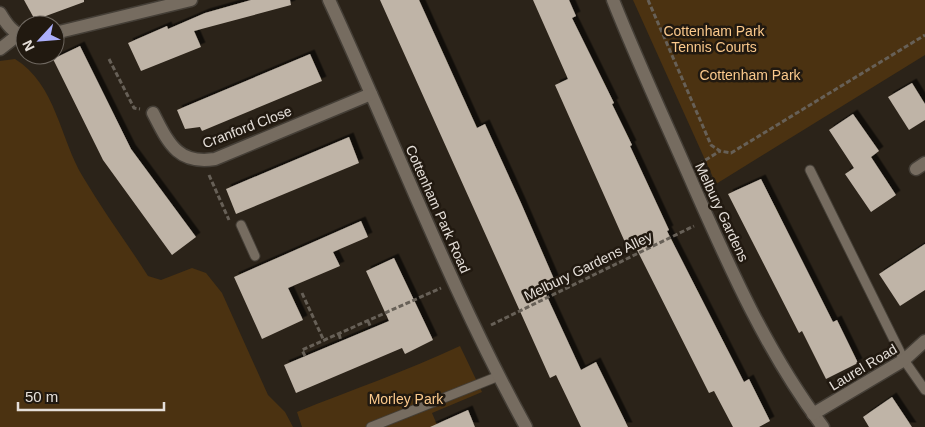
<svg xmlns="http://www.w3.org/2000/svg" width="925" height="427" viewBox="0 0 925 427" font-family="Helvetica,sans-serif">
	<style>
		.green { fill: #4b3211 }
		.building { fill: #bfb4a7; filter: url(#shadow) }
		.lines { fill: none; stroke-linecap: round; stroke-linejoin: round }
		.lane-casing { stroke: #453f37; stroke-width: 11 }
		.street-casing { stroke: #453f37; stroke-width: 15 }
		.path { stroke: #676057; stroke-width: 3; stroke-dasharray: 5 2.5; stroke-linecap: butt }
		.lane { stroke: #766c60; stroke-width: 9 }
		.street { stroke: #766c60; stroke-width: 12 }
		.labels { text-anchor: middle; stroke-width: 5; stroke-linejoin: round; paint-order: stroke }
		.park-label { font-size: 14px; fill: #fbc98c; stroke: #211910 }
		.street-label { font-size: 14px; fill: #e5dfd9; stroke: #211910 }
	</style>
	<defs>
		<filter id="shadow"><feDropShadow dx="4.5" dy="-4.5" stdDeviation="0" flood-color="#0009"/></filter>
	</defs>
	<rect width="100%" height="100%" fill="#2b2319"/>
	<!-- green -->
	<g class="green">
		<path d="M633,0H925V55L716,184Z"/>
		<path d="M15,59C56,84 60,139 83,177C103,211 127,243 148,276L161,280L192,268L206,273L222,293L268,395L285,412L293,427H0V61Z"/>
		<path d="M460,346L482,392L432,413L438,427H302L297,412C351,390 407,371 460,346Z"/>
	</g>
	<!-- building -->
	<g class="building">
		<path d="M24,0H84V2L35,20Z"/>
		<path d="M251,0H290L291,5L194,31L201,47L141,71L128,43L167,26L168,29L205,13Z"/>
		<path d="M380,0H419L477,128L485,124L521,203L557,286L545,292L581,370L596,362L628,427H581L556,375L550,378Z"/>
		<path d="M533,0H569L576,16L572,18L614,103L612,104L632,145L630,146L669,230L667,231L744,382L749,379L770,421L759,427H733L714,391L709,393L635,246L628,249L555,85L568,79Z"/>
		<path d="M80,46L131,149L196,237L172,255L103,160L53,59Z"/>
		<path d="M310,54L322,81L202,131L200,127L185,129L177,110Z"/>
		<path d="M912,83L925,104V120L909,130L888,97Z"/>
		<path d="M853,114L879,151L871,157L896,195L871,212L845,174L854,168L829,130Z"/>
		<path d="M349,137L359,163L236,214L226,189Z"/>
		<path d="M761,179L833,322L837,320L858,363L826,379L802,331L799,333L728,194Z"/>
		<path d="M361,221L368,237L333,252L340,266L288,288L303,320L262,339L234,277Z"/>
		<path d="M925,244V290L900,306L879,274Z"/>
		<path d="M394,258L433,340L405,354L402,348L296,393L284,365L389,321L366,271Z"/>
		<path d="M892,397L912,427H869L863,417Z"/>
		<path d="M468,410L475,427H430Z"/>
	</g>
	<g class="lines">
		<defs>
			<g id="lane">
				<path d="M810,170L904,360L925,390"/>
				<path d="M241,225L255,256"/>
				<path d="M371,427L499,376"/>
			</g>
			<g id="street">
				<path d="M329,0C395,142 450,289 526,427"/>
				<path d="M613,0C638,63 667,125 694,187C731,271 768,354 823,427"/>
				<path d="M0,13C6,23 13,34 25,36"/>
				<path d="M55,33L191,0"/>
				<path d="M0,49L18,35"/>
				<path d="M153,113C168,142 177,165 215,159L371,94"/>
				<path d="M916,169L925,163"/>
				<path d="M813,414L904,360L925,341"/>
			</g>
		</defs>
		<!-- lane casing -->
		<use href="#lane" class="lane-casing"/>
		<!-- street casing -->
		<use href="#street" class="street-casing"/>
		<!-- path -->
		<g class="path">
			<path d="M648,0L711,145L720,151L731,153L925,35"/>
			<path d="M109,59L134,108L140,109"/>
			<path d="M699,164L720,151"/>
			<path d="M209,175L229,220"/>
			<path d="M302,293L324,341"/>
			<path d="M368,321L371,328"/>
			<path d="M491,325L694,226"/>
			<path d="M339,334L341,341"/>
			<path d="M305,356L302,350L441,288"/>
		</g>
		<!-- lane -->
		<use href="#lane" class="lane"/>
		<!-- street -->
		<use href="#street" class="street"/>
	</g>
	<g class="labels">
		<!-- park labels -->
		<g class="park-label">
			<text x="714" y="36">Cottenham Park<tspan x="714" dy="16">Tennis Courts</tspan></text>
			<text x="750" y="80">Cottenham Park</text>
			<text x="406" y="404">Morley Park</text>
		</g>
		<!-- street labels -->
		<g class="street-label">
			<text transform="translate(247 127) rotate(-21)" y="5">Cranford Close</text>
			<text transform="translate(438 209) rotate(66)" y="5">Cottenham Park Road</text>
			<text transform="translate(722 212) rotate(65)" y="5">Melbury Gardens</text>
			<text transform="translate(588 266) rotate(-26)" y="5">Melbury Gardens Alley</text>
			<text transform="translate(863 367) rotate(-31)" y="5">Laurel Road</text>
		</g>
	</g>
	<!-- north arrow -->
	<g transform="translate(40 40) rotate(244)"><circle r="24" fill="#211910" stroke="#6f6860"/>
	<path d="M0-4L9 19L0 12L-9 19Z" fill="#acaffb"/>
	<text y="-8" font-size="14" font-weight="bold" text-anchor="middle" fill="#e5dfd9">N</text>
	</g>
	<!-- scale -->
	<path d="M18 402v8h146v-8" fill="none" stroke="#e5dfd9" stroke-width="2.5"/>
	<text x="25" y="402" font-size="15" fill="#e5dfd9" stroke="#211910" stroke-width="4" paint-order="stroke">50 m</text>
</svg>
